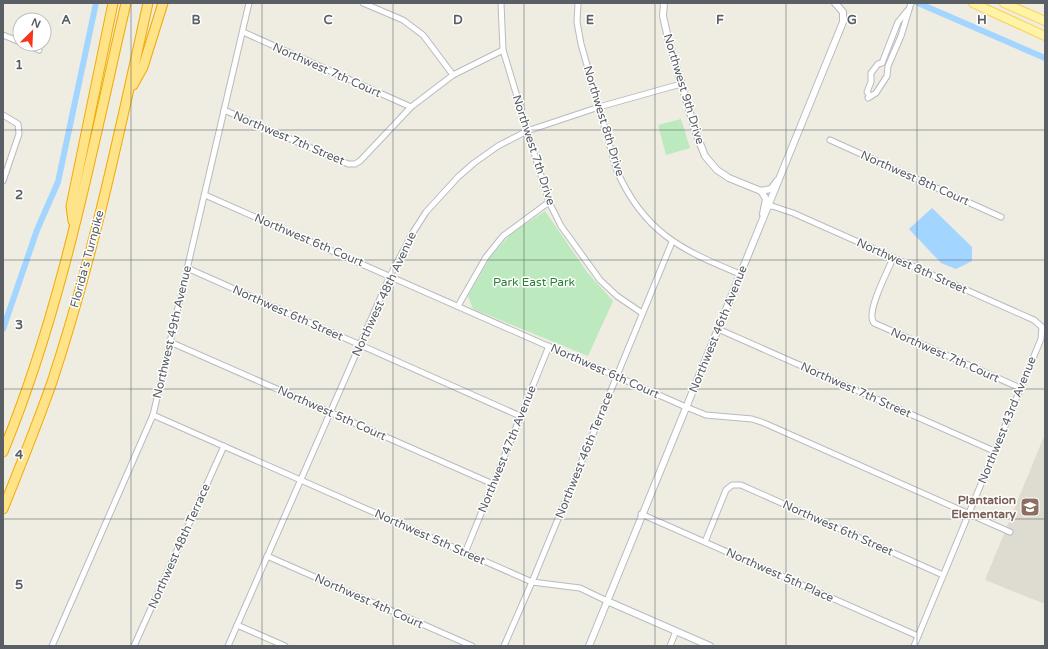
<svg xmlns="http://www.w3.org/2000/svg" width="1048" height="649" viewBox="0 0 1048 649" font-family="'Varela Round',sans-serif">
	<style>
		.education { fill: #dedbd1 }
		.green { fill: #bce9bd }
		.water { fill: #a2d5ff }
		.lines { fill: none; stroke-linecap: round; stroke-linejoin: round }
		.canal { stroke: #a2d5ff; stroke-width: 6 }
		.minor-casing { stroke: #b7bbc0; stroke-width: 7 }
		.tertiary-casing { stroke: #b7bbc0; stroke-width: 8 }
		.primary-casing { stroke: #fed04c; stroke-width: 10 }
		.motorway-casing { stroke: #f1aa00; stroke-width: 11 }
		.minor { stroke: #fff; stroke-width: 5 }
		.tertiary { stroke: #fff; stroke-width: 6 }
		.primary { stroke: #fff3a7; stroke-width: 8 }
		.motorway { stroke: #ffe389; stroke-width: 9 }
		.grid { fill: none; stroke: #5a5f65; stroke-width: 1; stroke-opacity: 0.55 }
		.labels { text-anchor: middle; stroke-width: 3; stroke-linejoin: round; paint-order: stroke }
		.street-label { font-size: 12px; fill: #5a5f65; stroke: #fff }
		.park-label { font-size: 12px; fill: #2c8232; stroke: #fff }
		.education-label { font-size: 12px; font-weight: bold; fill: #785e54; stroke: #fff; text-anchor: end }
		.grid-label { font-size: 13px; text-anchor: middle; font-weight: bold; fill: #5a5f65; stroke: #fff; stroke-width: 3; stroke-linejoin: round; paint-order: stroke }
	</style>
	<rect width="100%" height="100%" fill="#efece2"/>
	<!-- education -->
	<path class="education" d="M1045,434V604L985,580Z"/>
	<!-- green -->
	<g class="green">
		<path d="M681,119L690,148L666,155L658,125Z"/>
		<path d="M545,211L587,272L613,301L588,356L473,309L468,296L491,256L511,234Z"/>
	</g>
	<!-- water -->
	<path class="water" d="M932,208L972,247V261L956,269L941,263L909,229Z"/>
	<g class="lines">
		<!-- canal -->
		<g class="canal">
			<path d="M918,3L1045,58"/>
			<path d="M3,329L37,230L58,182L96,3"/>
		</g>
		<defs>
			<g id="minor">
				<path d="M363,3L403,20L423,35L453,75"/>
				<path d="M501,3L503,50L549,202L561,226L600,280L617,296L642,313"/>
				<path d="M578,3L577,22L581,44L617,171C644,232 681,250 740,274"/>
				<path d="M243,32L411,107"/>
				<path d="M3,35L20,42"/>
				<path d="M25,44L39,50"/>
				<path d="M870,96L867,92L871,82V73L878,64L882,63L898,22L907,11"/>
				<path d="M868,98L876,93L887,76L888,66L901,36L911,3"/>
				<path d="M224,110L348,164H355L360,161L411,107L453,75L503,50"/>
				<path d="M3,115L18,124L19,134L3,181"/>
				<path d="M830,140L1001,217"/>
				<path d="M205,195L686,407L706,415L752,419L764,423L1010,532"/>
				<path d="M766,207L772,206L793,213L1034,320L1042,327L1041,339L914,646"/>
				<path d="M893,258C888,271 865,313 874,323L1020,388"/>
				<path d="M187,268L520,416"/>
				<path d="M458,306L486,257L503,236L549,202"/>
				<path d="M718,329L994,451"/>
				<path d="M170,342L493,484"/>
				<path d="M153,415L532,582L580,588L607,601"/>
				<path d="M641,514L918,636"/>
				<path d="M705,542L726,490L732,485H741L943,575"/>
				<path d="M465,553L549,346"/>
				<path d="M267,556L472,646"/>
				<path d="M237,625L285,646"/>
				<path d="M52,646L153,415L249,3"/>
				<path d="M134,646L224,446"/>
				<path d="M228,646L390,276L412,234L426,212L458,177L474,163L498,146L527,131L599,107L681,84"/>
				<path d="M504,646L532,582L672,242"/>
				<path d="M670,646L676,631"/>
			</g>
			<g id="tertiary">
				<path d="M664,3L663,16L668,38L696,133L705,156L717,170L729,178L761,191L771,189L777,181"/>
				<path d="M761,191L766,199L763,214"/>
				<path d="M607,601L710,646"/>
				<path d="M589,646L843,22V12L835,3"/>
			</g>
			<g id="primary">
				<path d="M973,3L1045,36"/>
				<path d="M1004,3L1045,21"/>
			</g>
			<g id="motorway">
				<path d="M133,85L143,67L163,3"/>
				<path d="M73,221L71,206L113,3"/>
				<path d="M3,452C62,309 91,154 126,3"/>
				<path d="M3,509C20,467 37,425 52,382C93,258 120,130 148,3"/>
			</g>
		</defs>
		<!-- minor casing -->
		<use href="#minor" class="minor-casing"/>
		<!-- tertiary casing -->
		<use href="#tertiary" class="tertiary-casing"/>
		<!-- primary casing -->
		<use href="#primary" class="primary-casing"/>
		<!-- motorway casing -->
		<use href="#motorway" class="motorway-casing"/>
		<!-- minor -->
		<use href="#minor" class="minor"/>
		<!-- tertiary -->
		<use href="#tertiary" class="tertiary"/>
		<!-- primary -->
		<use href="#primary" class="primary"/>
		<!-- motorway -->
		<use href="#motorway" class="motorway"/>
	</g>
	<!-- grid -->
	<path class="grid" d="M131,3V646M262,3V646M393,3V646M524,3V646M655,3V646M786,3V646M917,3V646M3,130H1045M3,260H1045M3,389H1045M3,519H1045"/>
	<!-- icons -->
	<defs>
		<symbol id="school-square" viewBox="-11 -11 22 22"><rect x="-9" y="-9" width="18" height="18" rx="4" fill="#8d6e63" stroke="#fff"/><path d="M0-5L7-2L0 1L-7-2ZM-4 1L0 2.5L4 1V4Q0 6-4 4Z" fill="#fff"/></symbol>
	</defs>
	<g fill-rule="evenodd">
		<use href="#school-square" x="1019" y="496" width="22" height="22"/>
	</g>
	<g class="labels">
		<!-- street labels -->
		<g class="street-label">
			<text transform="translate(327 70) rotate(24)" y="4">Northwest 7th Court</text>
			<text transform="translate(684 89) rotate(73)" y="4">Northwest 9th Drive</text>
			<text transform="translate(604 121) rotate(73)" y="4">Northwest 8th Drive</text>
			<text transform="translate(289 138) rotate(23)" y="4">Northwest 7th Street</text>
			<text transform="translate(534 150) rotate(72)" y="4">Northwest 7th Drive</text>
			<text transform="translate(915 178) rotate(24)" y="4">Northwest 8th Court</text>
			<text transform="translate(309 240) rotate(23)" y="4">Northwest 6th Court</text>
			<text transform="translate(87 259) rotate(-75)" y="4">Florida's Turnpike</text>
			<text transform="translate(912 266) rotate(24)" y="4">Northwest 8th Street</text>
			<text transform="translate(384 294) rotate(-65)" y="4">Northwest 48th Avenue</text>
			<text transform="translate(288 313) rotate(24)" y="4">Northwest 6th Street</text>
			<text transform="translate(718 329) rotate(-68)" y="4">Northwest 46th Avenue</text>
			<text transform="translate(172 332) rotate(-77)" y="4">Northwest 49th Avenue</text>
			<text transform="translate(945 355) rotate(24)" y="4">Northwest 7th Court</text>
			<text transform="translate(605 371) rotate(24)" y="4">Northwest 6th Court</text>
			<text transform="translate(856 390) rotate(24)" y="4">Northwest 7th Street</text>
			<text transform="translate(332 413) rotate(24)" y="4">Northwest 5th Court</text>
			<text transform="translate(1007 420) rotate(-68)" y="4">Northwest 43rd Avenue</text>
			<text transform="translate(507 449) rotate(-68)" y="4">Northwest 47th Avenue</text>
			<text transform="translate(584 455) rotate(-68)" y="4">Northwest 46th Terrace</text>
			<text transform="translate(838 528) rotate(24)" y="4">Northwest 6th Street</text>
			<text transform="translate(430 537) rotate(24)" y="4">Northwest 5th Street</text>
			<text transform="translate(179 546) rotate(-66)" y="4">Northwest 48th Terrace</text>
			<text transform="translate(780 575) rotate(24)" y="4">Northwest 5th Place</text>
			<text transform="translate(369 601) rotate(24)" y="4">Northwest 4th Court</text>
		</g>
		<!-- park labels -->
		<g class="park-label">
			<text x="534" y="286">Park East Park</text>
		</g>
		<!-- education labels -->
		<g class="education-label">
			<text x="1016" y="504">Plantation<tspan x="1016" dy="14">Elementary</tspan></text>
		</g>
	</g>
	<g class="grid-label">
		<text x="66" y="24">A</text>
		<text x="196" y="24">B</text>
		<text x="328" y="24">C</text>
		<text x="458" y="24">D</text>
		<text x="590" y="24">E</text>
		<text x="720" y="24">F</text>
		<text x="852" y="24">G</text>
		<text x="982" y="24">H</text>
		<text x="19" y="69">1</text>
		<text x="19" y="199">2</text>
		<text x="19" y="329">3</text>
		<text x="19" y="459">4</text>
		<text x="19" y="589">5</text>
	</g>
	<!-- border -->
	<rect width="1048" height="649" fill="none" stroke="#5a5f65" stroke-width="8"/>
	<!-- north arrow -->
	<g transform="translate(32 32) rotate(24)"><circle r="19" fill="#ffffff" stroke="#bdbfc1"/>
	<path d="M0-3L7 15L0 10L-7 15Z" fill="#f8341f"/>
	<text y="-6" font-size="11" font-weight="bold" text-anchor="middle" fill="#5a5f65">N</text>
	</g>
</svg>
